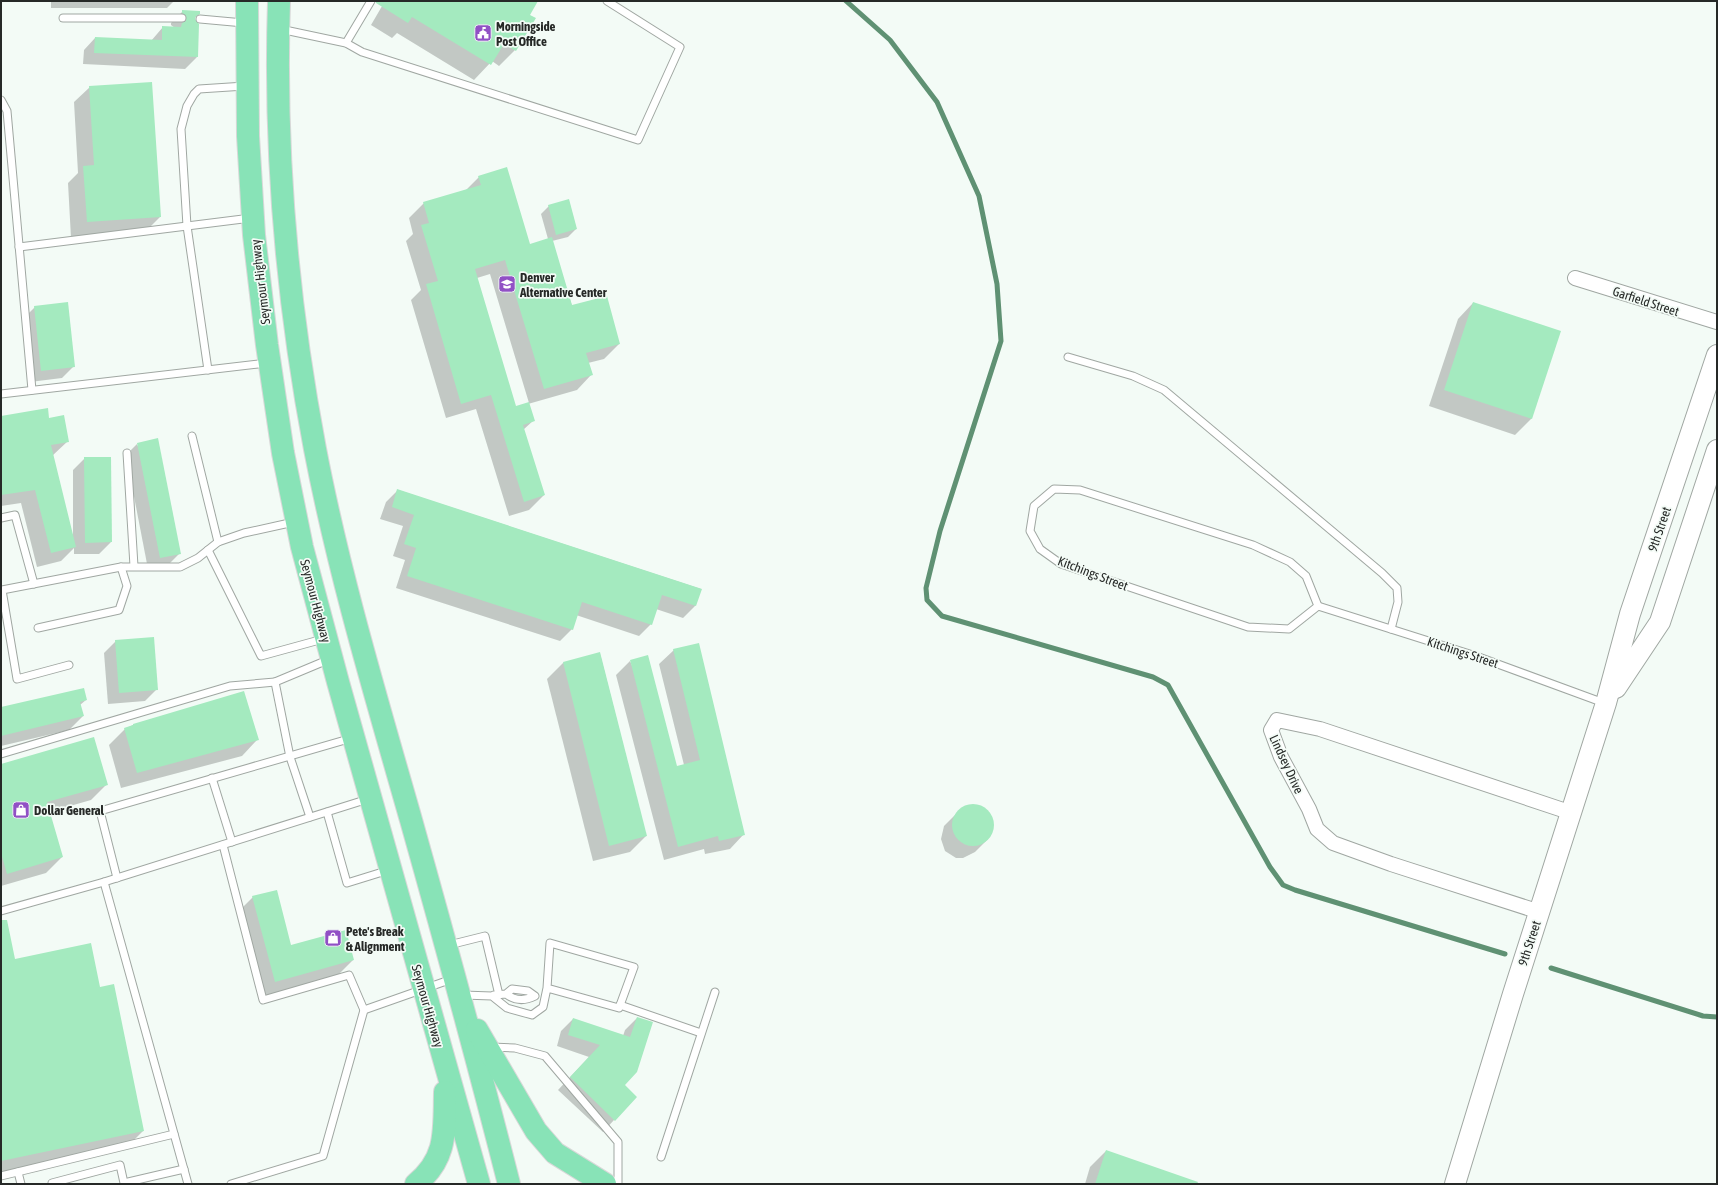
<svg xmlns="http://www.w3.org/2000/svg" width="1718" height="1185" viewBox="0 0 1718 1185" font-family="'Asap Condensed',sans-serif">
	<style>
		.shadow { fill: #0003; fill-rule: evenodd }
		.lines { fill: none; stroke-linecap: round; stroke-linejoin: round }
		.stream { stroke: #5f9173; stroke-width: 5 }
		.building { fill: #a4eabf }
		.lane-casing { stroke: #a0a7a2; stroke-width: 9 }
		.street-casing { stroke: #a0a7a2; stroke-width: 16 }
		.secondary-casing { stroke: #a0a7a2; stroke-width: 22 }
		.primary-casing { stroke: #d8d8d8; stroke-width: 24 }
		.lane { stroke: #fff; stroke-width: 7 }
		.street { stroke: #fff; stroke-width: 14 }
		.secondary { stroke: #fff; stroke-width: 20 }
		.primary { stroke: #88e3b7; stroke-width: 22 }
		.labels { text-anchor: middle; stroke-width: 3.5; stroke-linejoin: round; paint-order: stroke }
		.poi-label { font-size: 13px; font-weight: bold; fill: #262927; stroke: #f3fbf6; text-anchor: start }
		.street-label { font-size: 13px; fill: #262927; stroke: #f3fbf6 }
	</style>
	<rect width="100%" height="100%" fill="#f3fbf6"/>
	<!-- shadow -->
	<g class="shadow">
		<path d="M51,1H174L167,8H51Z"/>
		<path d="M385,1H537L528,15L515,50L499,66L492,61L474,80L397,33L392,38L371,25Z"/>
		<path d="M183,11L199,14L194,18L198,24L197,57L185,69L83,64L84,50L95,38L151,41L163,27L175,28L171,25V23Z"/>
		<path d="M90,87L160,217L144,233L71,238L68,183L78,173L74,102Z"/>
		<path d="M479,177L530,245L548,239L541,214L549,206L576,229L568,237L552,241L572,306L619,344L604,359L588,363L592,374L577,390L528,404L534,420L523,430L544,495L529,510L509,516L476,409L446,418L411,300L421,290L406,241L413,234L409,218L424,203L465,191ZM490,274L529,403L515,408L477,278Z"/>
		<path d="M1473,303L1560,332L1531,419L1515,435L1429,406L1458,319Z"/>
		<path d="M35,307L74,366L62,378L30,382L23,319Z"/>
		<path d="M1,417L48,419L68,441L52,456L73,537V470L85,458L111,542L99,554H74V548L61,561L37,567L21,503L1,506Z"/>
		<path d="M137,444L180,553L168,565L148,569L126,455Z"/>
		<path d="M398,490L701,589L695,606L683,618L656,609L651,624L639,636L576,615L572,629L560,641L396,588L405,560L393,556L403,526L380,519L386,502Z"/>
		<path d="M116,641L157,689L145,701L108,704L104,653Z"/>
		<path d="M674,650L744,834L730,849L705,854L704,849L664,860L616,675L630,661L676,767L684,765L659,664Z"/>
		<path d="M600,654L646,836L630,852L593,861L547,679L563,663Z"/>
		<path d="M86,700L80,705L83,716L69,730L1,746V708Z"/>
		<path d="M133,725L257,740L242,756L121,788L109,745L125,729Z"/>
		<path d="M1,765L107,784L91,800L49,812L62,857L46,873L1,886Z"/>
		<path d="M967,806L981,807L986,810L990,815L993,828L987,840L975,852L963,858H956L945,851L941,839L944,826L956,814Z"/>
		<path d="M253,897L291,946L353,960L337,976L259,997L237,913Z"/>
		<path d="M1,945L15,960L99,988L143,1131L127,1147L1,1173Z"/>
		<path d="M637,1018L624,1085L614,1120L603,1132L558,1090L589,1057L557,1046L561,1031L573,1019L623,1036L625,1030Z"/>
		<path d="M1106,1151L1200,1184H1085L1090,1167Z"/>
	</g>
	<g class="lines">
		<!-- stream -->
		<g class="stream">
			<path d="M846,1L890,40L937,102L979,196L997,284L1001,341L940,531L926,588L927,600L942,616L1153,677L1168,685L1270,867L1283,885L1295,890L1505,954"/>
			<path d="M1551,968L1703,1016L1717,1017"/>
		</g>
	</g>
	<!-- building -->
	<g class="building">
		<path d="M376,1H538L530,15L536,18L516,51L504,44L491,65L412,17L408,23L376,3Z"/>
		<path d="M182,10L200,11V14L196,16L195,19L199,24L198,57L94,53L95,37L162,40V26L181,27L182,23L186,21V16L182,13Z"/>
		<path d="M152,82L161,217L87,222L83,166L94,165L89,86Z"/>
		<path d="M507,167L530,244L552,237L572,305L607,296L620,344L586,353L593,375L544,389L505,260L475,269L516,406L529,402L535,421L523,425L545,495L524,502L491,395L461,404L426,284L438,281L421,225L429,223L423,202L481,185L478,176Z"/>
		<path d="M569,199L577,229L556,235L548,205Z"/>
		<path d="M68,302L75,367L41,371L34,306Z"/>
		<path d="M1473,302L1561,331L1532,419L1444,390Z"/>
		<path d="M48,408L49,418L64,415L69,442L51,445L76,547L51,553L35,490L1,495V416Z"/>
		<path d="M158,438L181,554L160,558L137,443Z"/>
		<path d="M84,457H111L112,542L85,543Z"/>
		<path d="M397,489L702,589L696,606L662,595L652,625L582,602L573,630L407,576L416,548L404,544L414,515L392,507Z"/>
		<path d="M154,637L158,690L119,693L115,640Z"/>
		<path d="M699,643L745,835L719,841L718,836L678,847L630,660L648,655L677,766L700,760L673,649Z"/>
		<path d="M600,652L647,836L609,846L563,662Z"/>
		<path d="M84,688L87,700L80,702L84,716L1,736V707Z"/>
		<path d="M244,691L259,740L137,773L124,728L133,725V724Z"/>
		<path d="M94,737L108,785L47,802L63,857L7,874L1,853V764Z"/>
		<circle cx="973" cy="825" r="21"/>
		<path d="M277,890L291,945L346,930L354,960L275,982L252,896Z"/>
		<path d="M1,920H7L15,959L91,943L100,987L114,984L144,1131L1,1161Z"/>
		<path d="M637,1017L653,1022L637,1072L625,1085L637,1097L615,1121L570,1077L600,1045L568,1035L573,1018L630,1037Z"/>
		<path d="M1106,1150L1198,1182L1197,1184H1095Z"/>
	</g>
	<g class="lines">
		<defs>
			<g id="lane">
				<path d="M63,18H182"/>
				<path d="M200,19L244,23"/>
				<path d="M280,29L346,43L362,52L638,140L680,47L607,1"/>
				<path d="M346,43L371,1"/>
				<path d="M1,100L7,111L32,390"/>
				<path d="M19,247L251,218"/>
				<path d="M1068,357L1133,376L1164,390L1382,573L1397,588L1398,602L1391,629"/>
				<path d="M208,370L187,226L181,129L187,106L194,94L199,89L245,86"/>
				<path d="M1,394L267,363"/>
				<path d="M192,436L218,542"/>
				<path d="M127,453L134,566"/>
				<path d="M1054,489L1080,490L1253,545L1290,562L1306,576L1318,606L1289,629L1248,627L1061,564L1040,549L1030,531L1034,506Z"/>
				<path d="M1,518L15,515L34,584"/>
				<path d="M208,550L261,656L323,639"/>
				<path d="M1318,606L1476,656L1604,703"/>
				<path d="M38,628L119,610L127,586L121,567"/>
				<path d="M69,665L17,679L2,590L121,567H180L198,558L218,542L244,533L294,522"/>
				<path d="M1,754L230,686L275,682"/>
				<path d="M212,778L232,842"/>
				<path d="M327,812L347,883L389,870"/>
				<path d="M310,817L290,757L275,682L330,659"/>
				<path d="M223,845L263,1000L349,975L364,1010"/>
				<path d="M117,878L100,811L352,738"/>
				<path d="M1,911L104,882"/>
				<path d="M449,945L485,936L499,995"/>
				<path d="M463,995L492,996L507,1008L532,1015L543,1007L547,988L550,943L634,967L619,1008L547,988"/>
				<path d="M494,995L506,994C515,1001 525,1001 535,996L528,991L512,989L506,994"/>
				<path d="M620,1005L701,1033"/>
				<path d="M491,1047L515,1048L545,1056L618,1142V1184"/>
				<path d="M661,1157L715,992"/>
				<path d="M18,1172L21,1184"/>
				<path d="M1,1176L174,1134"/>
				<path d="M52,1183L120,1165L124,1183L184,1169"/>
				<path d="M188,1184L104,882L368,799"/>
				<path d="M231,1184L323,1156L364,1010L452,979"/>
			</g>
			<g id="street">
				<path d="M1575,278L1717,322"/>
				<path d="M1540,912L1391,864L1333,843L1317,829L1309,809L1281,757L1271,730L1277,720L1320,729L1572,813"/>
			</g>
			<g id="secondary">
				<path d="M1616,688L1660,622L1717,450"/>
				<path d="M1455,1184L1513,994L1606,703L1630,614L1717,355"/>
			</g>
			<g id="primary">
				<path d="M247,1L248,136L254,235L267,345L283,453L302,547L338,682L479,1184"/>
				<path d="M279,1C274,151 287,302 315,449C339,574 376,697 411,820C445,941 478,1062 509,1184"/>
				<path d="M477,1030L536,1131L555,1153L605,1184"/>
				<path d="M416,1184C448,1158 444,1130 445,1092"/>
			</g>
		</defs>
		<!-- lane casing -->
		<use href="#lane" class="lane-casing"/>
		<!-- street casing -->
		<use href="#street" class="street-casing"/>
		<!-- secondary casing -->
		<use href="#secondary" class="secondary-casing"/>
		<!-- primary casing -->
		<use href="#primary" class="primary-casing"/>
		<!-- lane -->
		<use href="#lane" class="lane"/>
		<!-- street -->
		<use href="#street" class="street"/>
		<!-- secondary -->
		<use href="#secondary" class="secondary"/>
		<!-- primary -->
		<use href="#primary" class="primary"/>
	</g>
	<!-- icons -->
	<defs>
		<symbol id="civic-square" viewBox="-11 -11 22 22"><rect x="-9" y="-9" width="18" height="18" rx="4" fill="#9150c5" stroke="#f3fbf6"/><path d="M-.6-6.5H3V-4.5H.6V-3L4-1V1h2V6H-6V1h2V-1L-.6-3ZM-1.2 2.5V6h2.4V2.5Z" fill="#fff"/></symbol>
		<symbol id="school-square" viewBox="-11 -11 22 22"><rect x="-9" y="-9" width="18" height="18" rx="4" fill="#9150c5" stroke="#f3fbf6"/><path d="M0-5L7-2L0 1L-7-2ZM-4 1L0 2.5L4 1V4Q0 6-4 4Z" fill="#fff"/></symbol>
		<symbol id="shop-square" viewBox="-11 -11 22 22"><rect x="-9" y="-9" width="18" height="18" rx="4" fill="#9150c5" stroke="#f3fbf6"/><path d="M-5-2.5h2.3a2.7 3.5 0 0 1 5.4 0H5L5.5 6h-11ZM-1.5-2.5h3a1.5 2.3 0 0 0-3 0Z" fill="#fff"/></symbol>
	</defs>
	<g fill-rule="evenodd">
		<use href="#civic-square" x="473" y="23" width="20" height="20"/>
		<use href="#school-square" x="497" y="274" width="20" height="20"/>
		<use href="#shop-square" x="11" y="800" width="20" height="20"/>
		<use href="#shop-square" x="323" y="928" width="20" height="20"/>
	</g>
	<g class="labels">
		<!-- poi labels -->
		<g class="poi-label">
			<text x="496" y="31">Morningside<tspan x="496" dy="15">Post Office</tspan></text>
			<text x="520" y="282">Denver<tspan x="520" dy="15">Alternative Center</tspan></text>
			<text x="34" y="815">Dollar General</text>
			<text x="346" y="936">Pete's Break<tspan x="346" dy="15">&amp; Alignment</tspan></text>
		</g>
		<!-- street labels -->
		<g class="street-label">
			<text transform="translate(260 282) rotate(-97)" y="5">Seymour Highway</text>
			<text transform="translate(1646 301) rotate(18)" y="5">Garfield Street</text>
			<text transform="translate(1659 529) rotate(-71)" y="5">9th Street</text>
			<text transform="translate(1093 573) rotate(21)" y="5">Kitchings Street</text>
			<text transform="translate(316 601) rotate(75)" y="5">Seymour Highway</text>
			<text transform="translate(1463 652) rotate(18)" y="5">Kitchings Street</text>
			<text transform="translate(1287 764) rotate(65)" y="5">Lindsey Drive</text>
			<text transform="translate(1529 943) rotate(-72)" y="5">9th Street</text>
			<text transform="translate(428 1006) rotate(74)" y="5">Seymour Highway</text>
		</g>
	</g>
	<!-- border -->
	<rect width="1718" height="1185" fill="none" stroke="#262927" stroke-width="4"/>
</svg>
